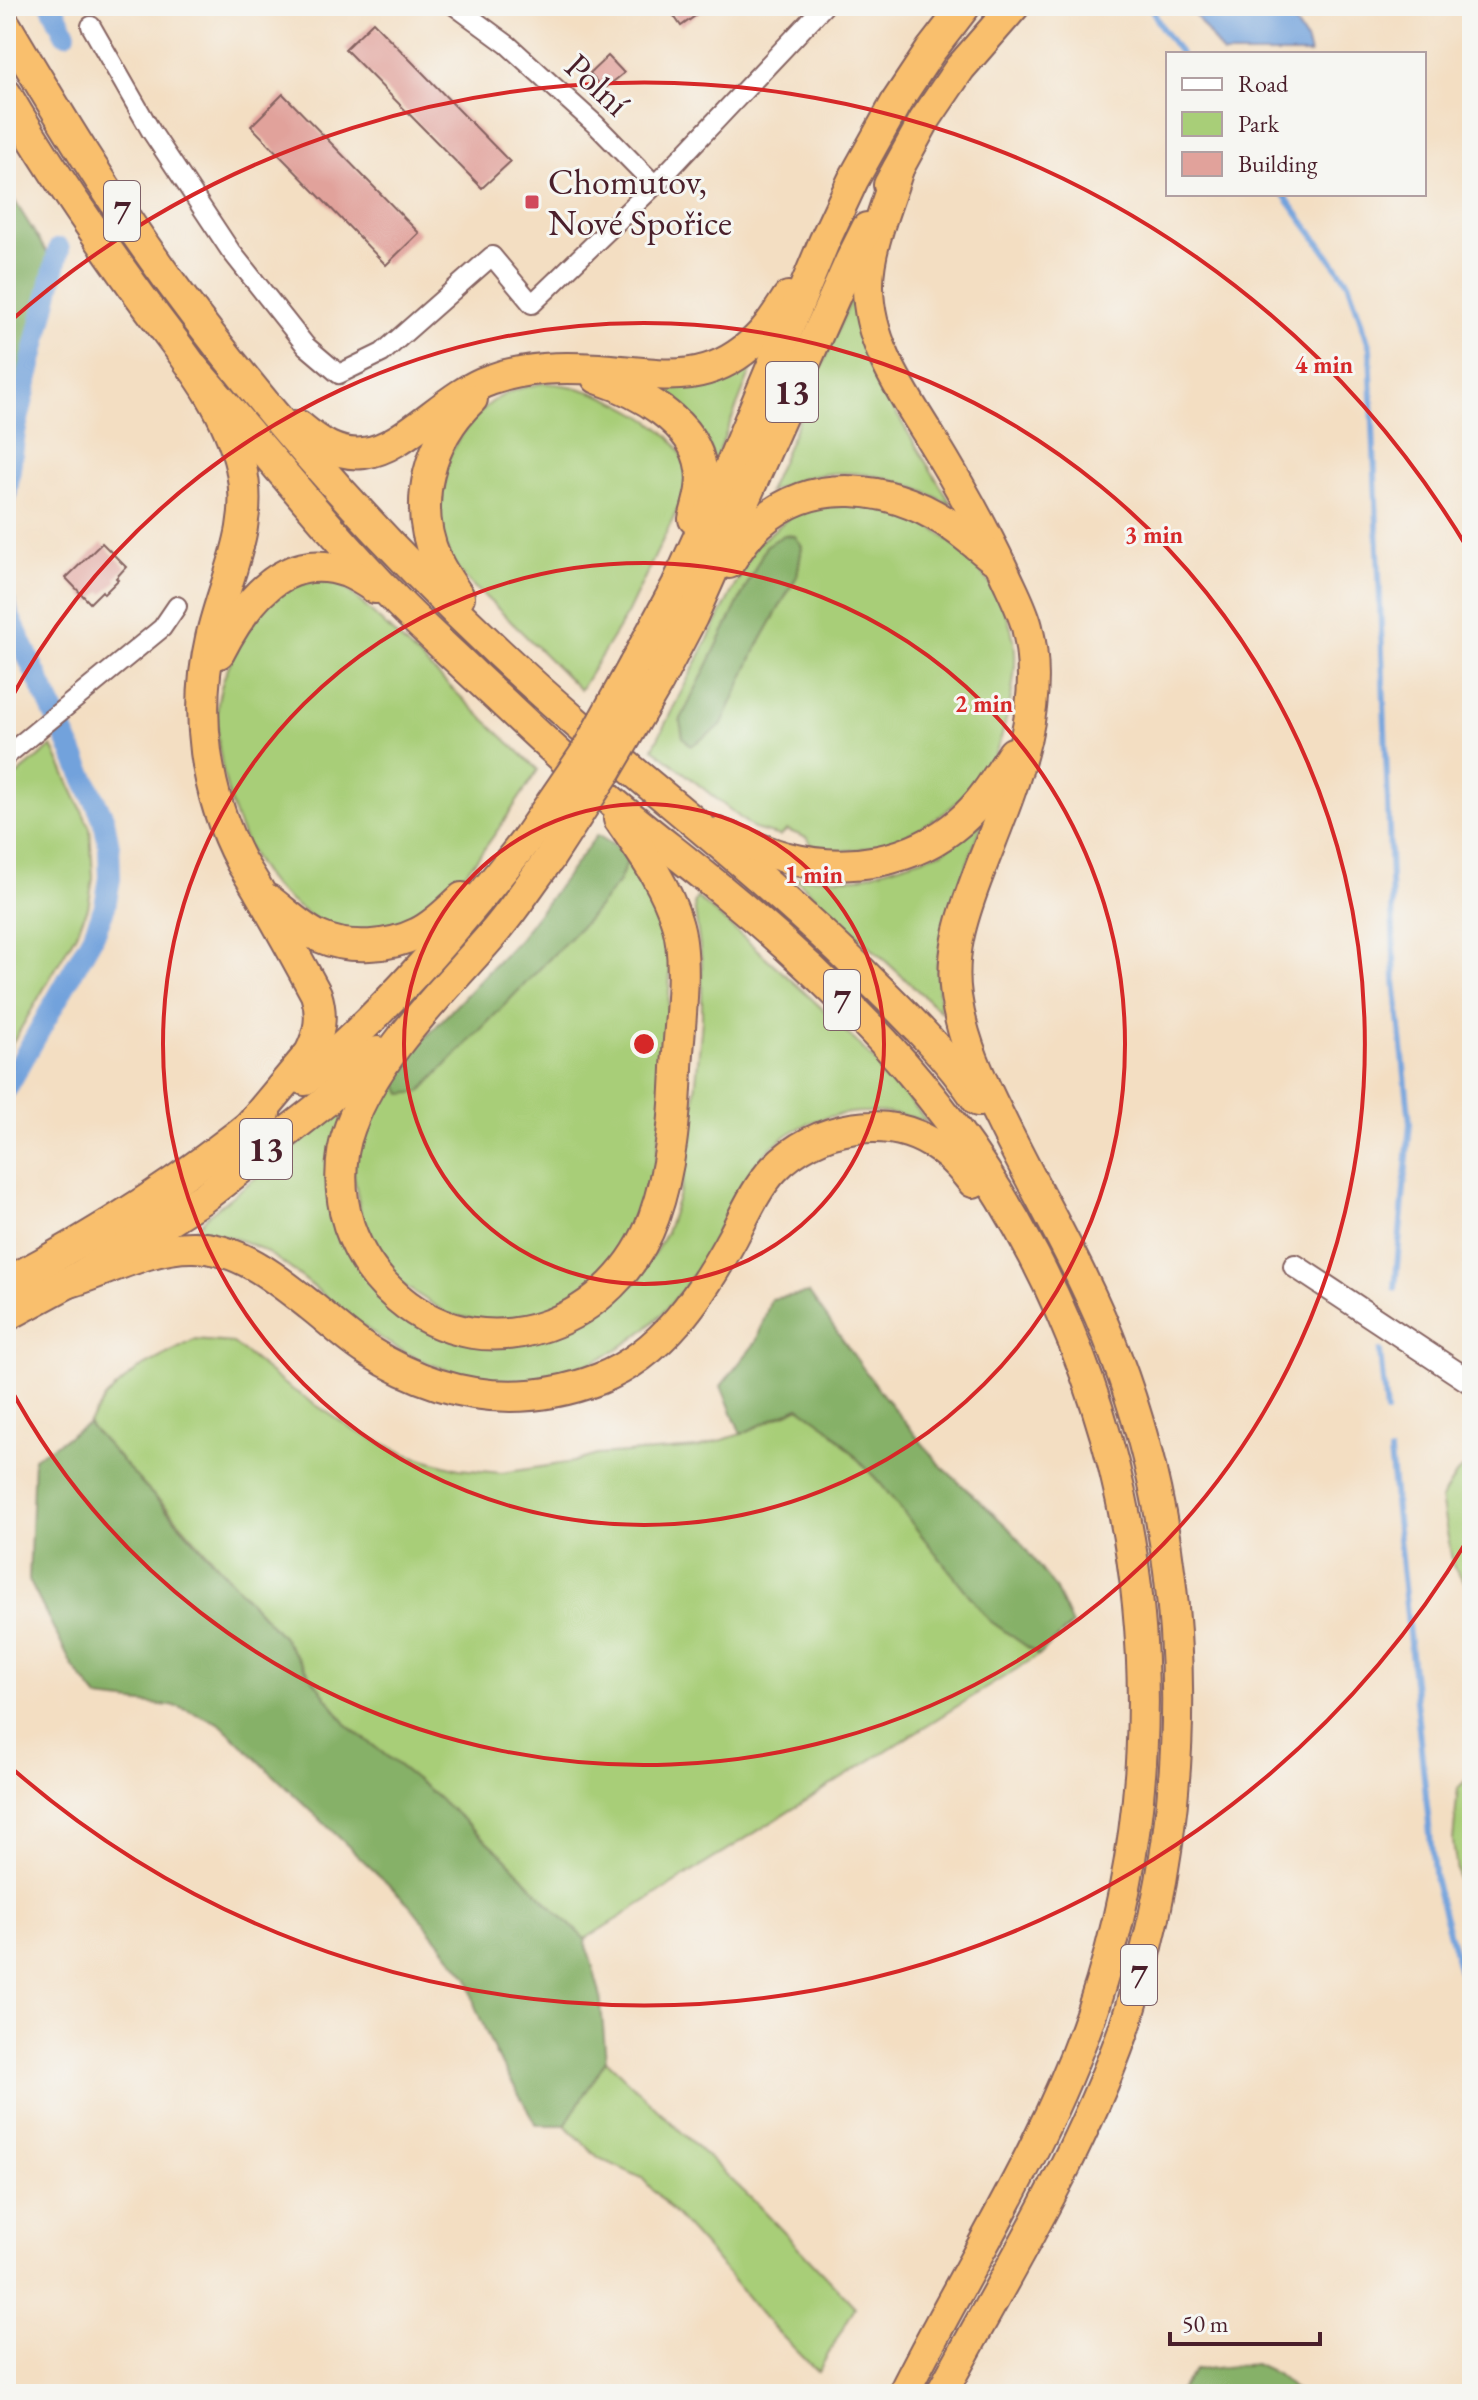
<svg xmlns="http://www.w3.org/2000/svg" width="1478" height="2400" viewBox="0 0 1478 2400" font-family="'EB Garamond',serif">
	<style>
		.green { fill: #a8ce78; stroke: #797652; stroke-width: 2; fill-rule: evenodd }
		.forest { fill: #86b168; stroke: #68684a; stroke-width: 2 }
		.water { fill: #72a2dc; stroke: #5e6084; stroke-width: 2 }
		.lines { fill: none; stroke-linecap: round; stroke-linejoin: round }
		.stream { stroke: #72a2dc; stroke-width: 6 }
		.canal { stroke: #72a2dc; stroke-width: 22 }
		.building { fill: #e1a29b }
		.minor-casing { stroke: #856260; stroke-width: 22 }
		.tertiary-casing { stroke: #856260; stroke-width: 26 }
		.trunk-casing { stroke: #856260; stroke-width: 34 }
		.minor { stroke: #fff; stroke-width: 18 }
		.tertiary { stroke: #fff; stroke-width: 22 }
		.trunk { stroke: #f9bf6d; stroke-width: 30 }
		.trunk-bridge-casing { stroke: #856260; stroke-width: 34; stroke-linecap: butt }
		.trunk-bridge { stroke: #f9bf6d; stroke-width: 30 }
		.ring { fill: none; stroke: #d62828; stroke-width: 4 }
		.poi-dot { fill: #d1495b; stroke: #f6f6f2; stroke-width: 3 }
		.labels { text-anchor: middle; stroke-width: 6; stroke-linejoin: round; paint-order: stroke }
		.shield { fill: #f6f6f2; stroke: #7e6067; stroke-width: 2 }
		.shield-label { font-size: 34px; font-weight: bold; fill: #4a1f2b }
		.street-label { font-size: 36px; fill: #4a1f2b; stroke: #f6f6f2 }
		.poi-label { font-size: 36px; fill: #4a1f2b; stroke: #f6f6f2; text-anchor: start }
		.centre { fill: #d62828; stroke: #f6f6f2; stroke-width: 4 }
		.ring-label { font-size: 24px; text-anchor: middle; font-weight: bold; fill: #d62828; stroke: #f6f6f2; stroke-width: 6; stroke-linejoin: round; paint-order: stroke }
	</style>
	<rect width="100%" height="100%" fill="#f6f6f2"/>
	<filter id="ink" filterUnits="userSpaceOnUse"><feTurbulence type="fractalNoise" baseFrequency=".0125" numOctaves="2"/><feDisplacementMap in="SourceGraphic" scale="16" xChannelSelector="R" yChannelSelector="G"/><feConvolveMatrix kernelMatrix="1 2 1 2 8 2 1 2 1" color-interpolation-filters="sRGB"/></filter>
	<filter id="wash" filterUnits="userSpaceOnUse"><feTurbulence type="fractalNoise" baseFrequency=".006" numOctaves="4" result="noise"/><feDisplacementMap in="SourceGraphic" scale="32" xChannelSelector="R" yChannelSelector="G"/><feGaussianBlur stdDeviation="1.8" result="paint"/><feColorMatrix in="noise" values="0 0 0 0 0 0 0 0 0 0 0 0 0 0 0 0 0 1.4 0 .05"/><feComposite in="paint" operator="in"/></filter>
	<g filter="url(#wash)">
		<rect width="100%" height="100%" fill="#f3dec2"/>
		<!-- green -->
		<g class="green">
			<path d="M854,292L858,338L878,383L952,505C906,481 861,465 809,477C795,480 781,487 768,492Z"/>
			<path d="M759,351L714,463C707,423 676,404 643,385Z"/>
			<path d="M544,383C556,384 569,385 581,389C611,397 663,422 679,450C687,463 687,477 686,492L627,614L580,690C553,663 525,635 497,608C485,596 469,584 458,570C431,533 435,473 460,437C485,402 502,390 544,383Z"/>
			<path d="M837,502C856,505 879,505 897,510C920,517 942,534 959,549C986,574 1008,605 1014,642C1017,658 1014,680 1011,697C1006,721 1000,751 985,771C947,823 879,859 815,849L807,838L787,830L780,836L754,829L653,748L755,546L792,515ZM802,547L797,576L757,647Z"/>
			<path d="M313,581L335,583L349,591L538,770C507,816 462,891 415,919C400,928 379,932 362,931C350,931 338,930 327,925C311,918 279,894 269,881C236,838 217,768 217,715C217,689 229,663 241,640C249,626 275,593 290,588C297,585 306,583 313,581Z"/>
			<path d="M52,746L90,828L93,878L88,908L75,935L6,1054V784Z"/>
			<path d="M983,822L945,923L937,963L940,1011L795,878H857L942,852Z"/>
			<path d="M630,855L655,900L671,955L663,1107L655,1168L642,1215L626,1246L601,1280L550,1313L489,1322L448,1314L397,1281L364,1231L353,1172L360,1133L392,1073L603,900L618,883Z"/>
			<path d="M697,897C778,968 861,1037 927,1122C862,1101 789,1112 749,1174C723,1214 707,1262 675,1299C644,1337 602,1364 554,1375C477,1392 406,1361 347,1314C318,1291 291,1266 259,1248C239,1238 217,1234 195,1230L208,1215L346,1107L330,1195L440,1336L618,1297L654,1254L666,1233L682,1185L693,1113L702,1020V964L694,904Z"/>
			<path d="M194,1340L233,1343L284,1384L354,1430L406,1454L459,1469L502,1473L573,1462L597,1455L698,1448L741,1434L800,1407L829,1428L880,1483L989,1620L1039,1655L585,1939L548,1904L503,1855L428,1789L346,1724L282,1637L166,1507L104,1448L88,1424L106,1397L138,1369Z"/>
			<path d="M1472,1463V1591L1453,1566L1441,1499L1458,1472Z"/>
			<path d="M1472,1774V1938L1459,1889L1453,1841L1458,1788Z"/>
			<path d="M606,2060L756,2203L855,2307L818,2372L765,2319L712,2255L642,2178L599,2158L565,2125Z"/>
		</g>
		<!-- forest -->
		<g class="forest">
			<path d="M6,187L57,269L6,470Z"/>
			<path d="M784,535L795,536L802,547L797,576L757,647L721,726L691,746L683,737L680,721L766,546Z"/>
			<path d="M597,835L630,855L618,883L588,919L420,1092L402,1094L392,1073L519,939Z"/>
			<path d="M809,1293L878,1389L939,1464L1012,1531L1055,1588L1072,1625L1039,1655L989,1620L880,1483L829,1428L799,1407L741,1434L721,1386L756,1342L771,1299Z"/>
			<path d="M88,1424L282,1637L346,1724L428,1789L503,1855L548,1904L585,1939L600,1993L606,2060L565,2125H537L495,2053L475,2006L468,1978L410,1905L219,1723L179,1707L98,1698L73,1667L29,1580L34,1458Z"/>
			<path d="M1254,2364L1276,2374L1299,2394L1176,2393L1195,2370Z"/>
		</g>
		<!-- water -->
		<path class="water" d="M1189,6H1284L1306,40L1310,54H1223Z"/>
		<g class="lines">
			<!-- stream -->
			<g class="stream">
				<path d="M1150,6L1162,28L1181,54"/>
				<path d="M1283,194L1348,282L1370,348L1395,980L1410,1123L1395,1288"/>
				<path d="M1380,1352L1386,1412"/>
				<path d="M1390,1453L1435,1882L1472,2015"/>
			</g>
			<!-- canal -->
			<g class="canal">
				<path d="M52,6L65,33"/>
				<path d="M6,497L15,432L59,249"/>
				<path d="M6,604L8,614L104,820L109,847L110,878L105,906L94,934L6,1089"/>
			</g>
		</g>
		<g id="blocks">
			<!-- building -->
			<g class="building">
				<path d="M667,6H709L681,26Z"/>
				<path d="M373,22L510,162L482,188L345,49Z"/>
				<path d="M608,56L624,73L603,90L590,73Z"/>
				<path d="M283,94L419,233L386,265L251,126Z"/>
				<path d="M102,543L126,567L116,578L118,580L104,594L102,591L90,603L66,578Z"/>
			</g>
		</g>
	</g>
	<g filter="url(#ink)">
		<use href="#blocks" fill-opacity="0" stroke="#856260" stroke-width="2"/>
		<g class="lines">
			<defs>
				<g id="minor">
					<path d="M455,6L508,45L596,125L655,185"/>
					<path d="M91,26L151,131L230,250L306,346L339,374L382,353L492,256L532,304L655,185L824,6"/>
					<path d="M6,756L162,628L177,606"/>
				</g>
				<path id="tertiary" d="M1295,1266L1472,1383"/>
				<g id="trunk">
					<path d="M6,26C57,112 109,198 168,279C266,413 377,538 498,652C618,766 754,863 871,981C909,1018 948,1057 978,1101"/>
					<path d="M6,94C46,163 93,231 140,296C179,350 226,401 241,467C255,528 224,580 211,638C194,713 205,794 241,862C247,872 254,882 260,893C279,926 298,960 316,994C323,1015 320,1033 310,1053L250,1125"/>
					<path d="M898,169C887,205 868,247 868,284C867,341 901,390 930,437C957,481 982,525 1004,572C1012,590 1022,608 1027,627C1049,715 1006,800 976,880C962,918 950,954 956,996C962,1040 980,1079 1000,1118C1038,1197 1084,1271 1115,1354C1183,1532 1194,1730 1154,1917C1145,1955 1136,1995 1123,2032C1078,2159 1005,2276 941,2394"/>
					<path d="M889,185L924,121L960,68L1014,6"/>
					<path d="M194,369C261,445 324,526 395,599C420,625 448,650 474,675C516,714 557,754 600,791C640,826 683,858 724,892C780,938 834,989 884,1042C1125,1303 1206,1674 1092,2011C1046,2147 967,2266 903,2394"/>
					<path d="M597,378C638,392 695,421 701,469C704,486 698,503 694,519"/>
					<path d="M299,426C318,442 337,456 364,453C404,449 447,394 490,380C526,367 561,367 599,369C656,373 702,387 750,345C766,332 777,314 788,297"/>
					<path d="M729,563C738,549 747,535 759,524C813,475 889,486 946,522C963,532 978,547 994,559"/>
					<path d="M459,597C451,585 442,573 436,559C412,504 429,440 472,399"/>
					<path d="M219,653C244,604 284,549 347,572C357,576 366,582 375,588"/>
					<path d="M634,665L677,585L725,479L824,242L853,180L897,101L931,50L965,6"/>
					<path d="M657,684L692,617L850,262L867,228"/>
					<path d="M718,833C741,841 764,852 788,858C847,873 913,863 961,821C982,803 998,776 1013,753"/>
					<path d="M549,859C530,884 513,911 492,935C441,994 378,1052 350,1127C338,1158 339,1195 349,1226C359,1255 376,1279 398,1298C488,1375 617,1322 654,1217C671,1169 675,1118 677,1068C679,1027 689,961 677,923C666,885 641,851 619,819"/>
					<path d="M269,900C285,912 302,929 320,937C349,950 390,947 418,933C435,925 449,910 462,898"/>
					<path d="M305,1080C388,1010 459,926 526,840"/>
					<path d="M6,1283C97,1235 185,1179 265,1113"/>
					<path d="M67,1283C108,1271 150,1246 194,1247C240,1248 277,1279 311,1306C330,1321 348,1338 368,1351C440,1397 517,1410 599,1379C663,1354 702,1294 733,1237C745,1214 756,1188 774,1169C815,1126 889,1111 939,1148C953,1157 963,1170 973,1182"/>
					<path d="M6,1316L82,1275L203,1198L324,1103L378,1052"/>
				</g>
			</defs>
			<!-- minor casing -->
			<use href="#minor" class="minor-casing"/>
			<!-- tertiary casing -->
			<use href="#tertiary" class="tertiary-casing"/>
			<!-- trunk casing -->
			<use href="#trunk" class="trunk-casing"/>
			<!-- minor -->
			<use href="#minor" class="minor"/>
			<!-- tertiary -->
			<use href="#tertiary" class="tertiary"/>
			<!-- trunk -->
			<use href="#trunk" class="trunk"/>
			<defs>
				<g id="trunk-bridge">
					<path d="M526,840L586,752L634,665"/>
					<path d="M549,859L608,768L657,684"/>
				</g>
			</defs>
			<!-- trunk-bridge casing -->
			<use href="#trunk-bridge" class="trunk-bridge-casing"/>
			<!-- trunk-bridge -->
			<use href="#trunk-bridge" class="trunk-bridge"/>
		</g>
	</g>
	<!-- distance rings -->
	<g class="ring">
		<circle cx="644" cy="1044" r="240"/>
		<circle cx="644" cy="1044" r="481"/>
		<path d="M7 706A721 721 0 1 1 7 1382"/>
		<path d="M1468 1539A961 961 0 0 1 7 1764M7 324A961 961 0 0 1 1468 549"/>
	</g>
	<!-- markers -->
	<rect class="poi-dot" x="524" y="194" width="16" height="16" rx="4"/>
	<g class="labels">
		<!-- shield labels -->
		<g class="shield">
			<rect x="104" y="181" width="36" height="60" rx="6"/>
			<rect x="766" y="362" width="52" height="60" rx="6"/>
			<rect x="824" y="970" width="36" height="60" rx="6"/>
			<rect x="240" y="1119" width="52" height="60" rx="6"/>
			<rect x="1121" y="1945" width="36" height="60" rx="6"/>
		</g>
		<g class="shield-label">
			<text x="122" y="223">7</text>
			<text x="792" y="404">13</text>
			<text x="842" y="1012">7</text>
			<text x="266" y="1161">13</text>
			<text x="1139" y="1987">7</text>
		</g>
		<!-- street labels -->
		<g class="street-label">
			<text transform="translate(598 84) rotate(43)" y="13">Polní</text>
		</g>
		<!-- poi labels -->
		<g class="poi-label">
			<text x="548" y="194">Chomutov,<tspan x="548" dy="41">Nové Spořice</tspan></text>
		</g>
	</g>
	<circle cx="644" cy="1044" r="12" class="centre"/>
	<g class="ring-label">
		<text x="1324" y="373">4 min</text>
		<text x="1154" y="543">3 min</text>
		<text x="984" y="712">2 min</text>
		<text x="814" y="883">1 min</text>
	</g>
	<!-- margin -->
	<rect width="1478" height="2400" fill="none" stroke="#f6f6f2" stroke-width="32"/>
	<!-- legend -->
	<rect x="1166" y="52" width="260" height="144" fill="#f6f6f2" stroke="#b1a0a2" stroke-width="2"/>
	<rect x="1182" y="78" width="40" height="12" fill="#ffffff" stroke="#b1a0a2" stroke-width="2"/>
	<text x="1238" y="92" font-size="24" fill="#4a1f2b">Road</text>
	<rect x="1182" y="112" width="40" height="24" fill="#a8ce78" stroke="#b1a0a2" stroke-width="2"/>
	<text x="1238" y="132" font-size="24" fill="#4a1f2b">Park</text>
	<rect x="1182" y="152" width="40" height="24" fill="#e1a29b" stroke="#b1a0a2" stroke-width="2"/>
	<text x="1238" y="172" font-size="24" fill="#4a1f2b">Building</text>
	<!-- scale -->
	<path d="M1170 2332v12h150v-12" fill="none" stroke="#4a1f2b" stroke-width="4"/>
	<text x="1182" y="2332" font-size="24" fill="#4a1f2b" stroke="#f6f6f2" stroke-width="6" paint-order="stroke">50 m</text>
</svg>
